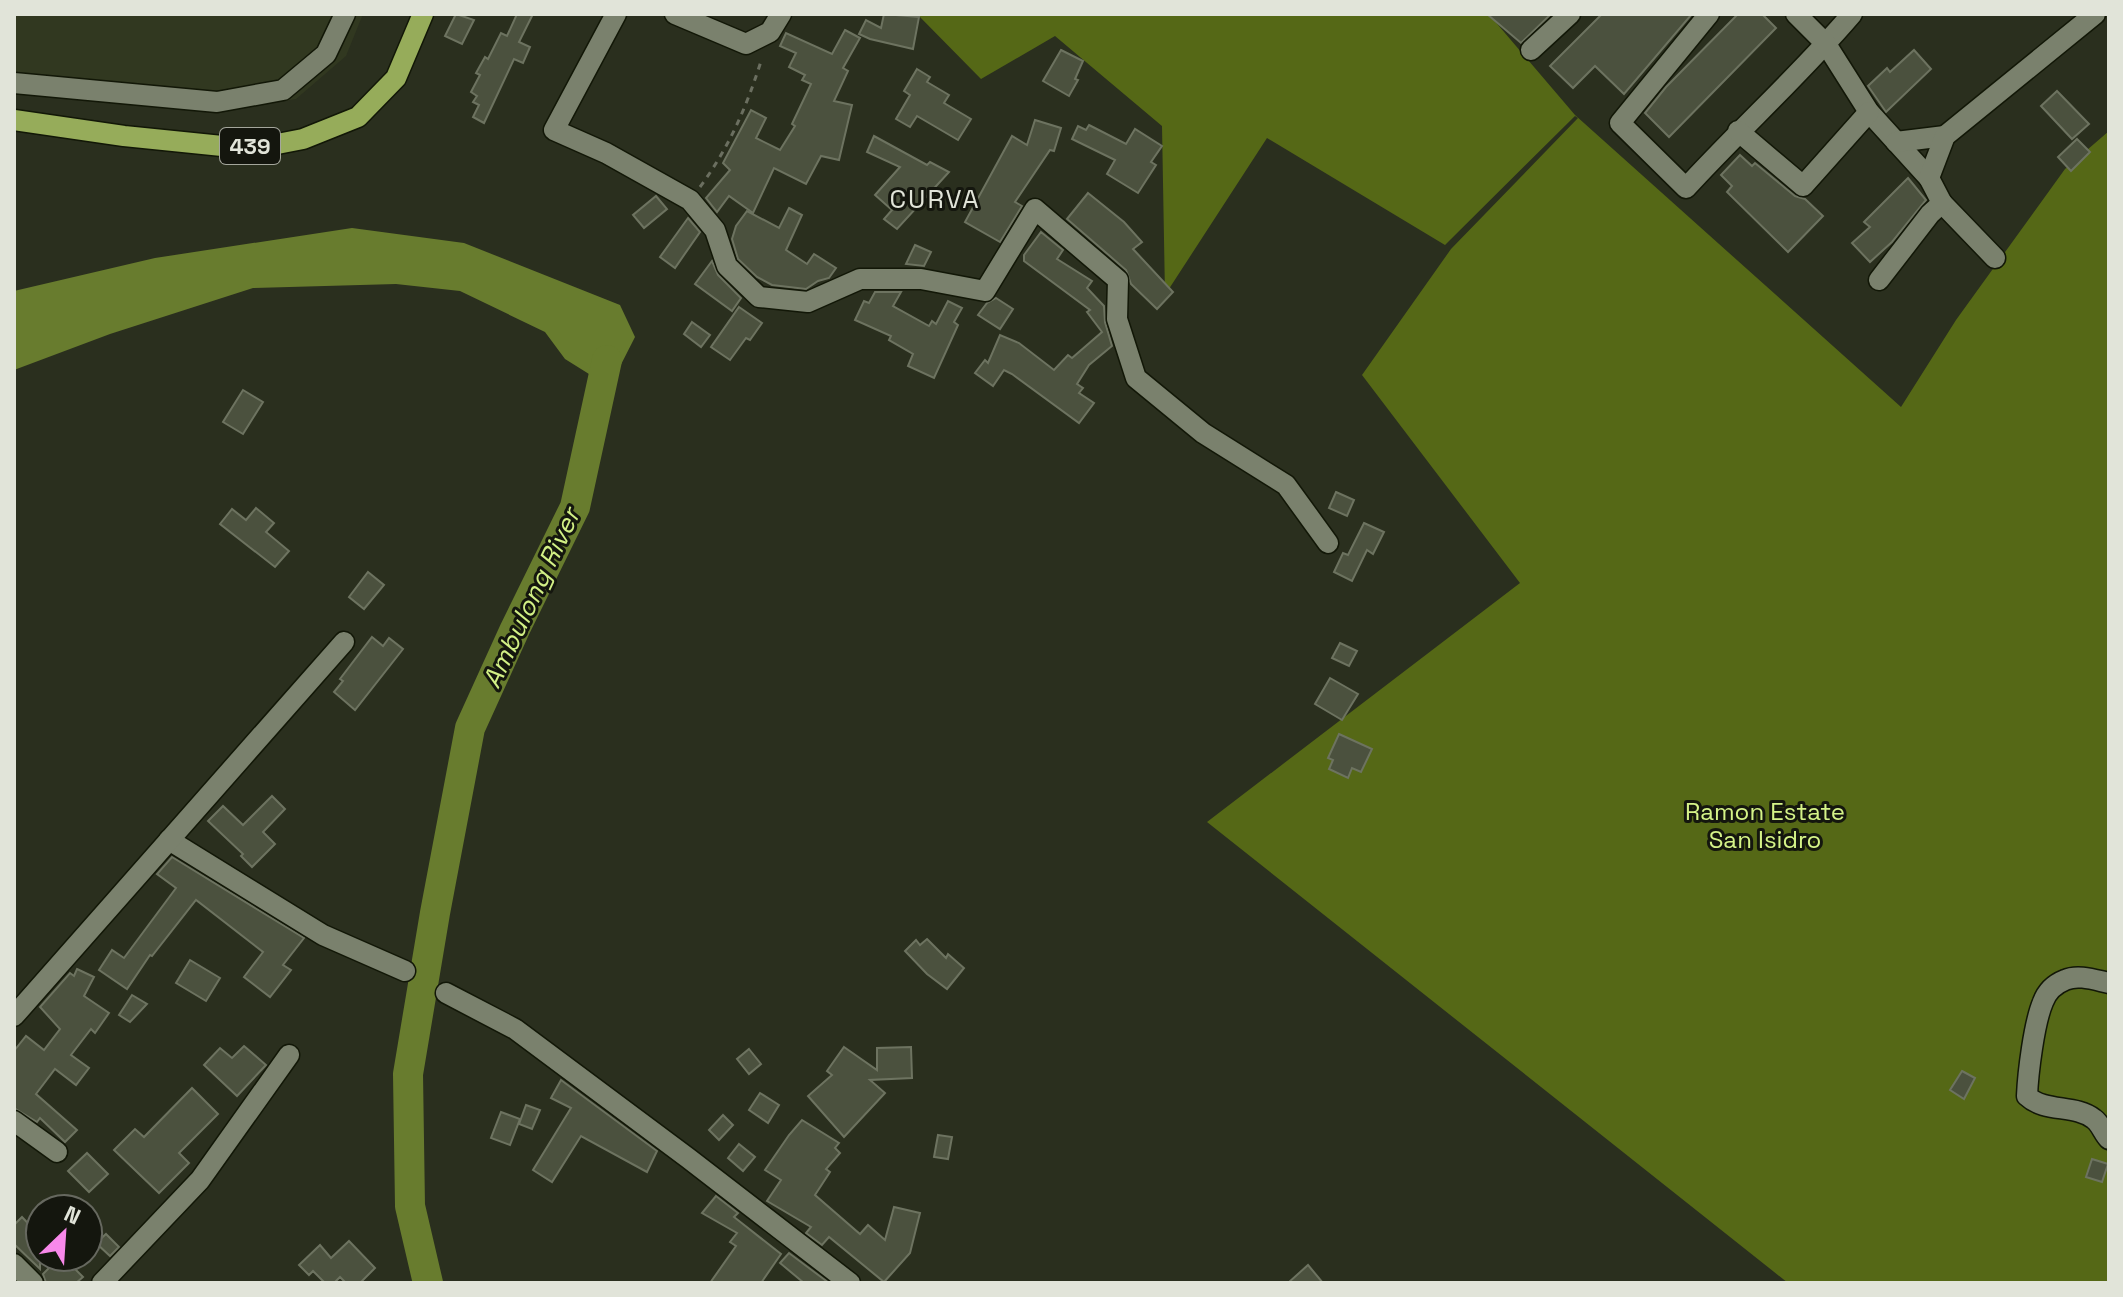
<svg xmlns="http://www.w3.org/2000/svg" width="2123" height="1297" viewBox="0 0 2123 1297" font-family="'Space Grotesk',sans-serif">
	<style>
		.built { fill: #313820 }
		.forest { fill: #556816 }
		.water { fill: #687c2e }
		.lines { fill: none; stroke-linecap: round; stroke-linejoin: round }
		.river { stroke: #687c2e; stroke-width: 30 }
		.building { fill: #4b513e; stroke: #6d7360; stroke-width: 2 }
		.minor-casing { stroke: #121707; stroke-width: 23 }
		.major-casing { stroke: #121707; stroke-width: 23 }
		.path { stroke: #6b6f60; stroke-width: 3; stroke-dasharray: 6 6; stroke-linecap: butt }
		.minor { stroke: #7a816d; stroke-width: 20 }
		.major { stroke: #96ac5a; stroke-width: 20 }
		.labels { text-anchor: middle; stroke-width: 6; stroke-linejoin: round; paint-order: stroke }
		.shield { fill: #14160e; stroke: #a4a69c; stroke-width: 2 }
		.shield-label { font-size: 22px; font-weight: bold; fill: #e1e4d9 }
		.park-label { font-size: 24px; fill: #d5f388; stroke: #14160e }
		.neighbourhood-label { font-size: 26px; letter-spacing: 2px; fill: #e1e4d9; stroke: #14160e }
		.water-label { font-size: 26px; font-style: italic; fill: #d2f085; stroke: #14160e }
	</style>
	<rect width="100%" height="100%" fill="#2a2f1e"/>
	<!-- built -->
	<path class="built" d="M14,14H363L346,56L296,99L216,112L14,90Z"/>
	<!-- forest -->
	<path class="forest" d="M917,14H1496L1493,19L1575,115L1901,407L1956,320L2065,169L2109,131V1283H1788L1207,822L1520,583L1362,375L1451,249L1578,118L1575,116L1445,245L1267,138L1165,295L1162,126L1055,36L981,79Z"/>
	<!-- water -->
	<path class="water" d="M352,228L464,243L620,305L635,337L606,394L598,397L589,374L565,359L545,332L460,291L396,284L253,288L110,334L14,370V291L155,258Z"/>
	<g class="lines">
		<!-- river -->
		<path class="river" d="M428,1283L410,1206L408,1074L435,913L470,728L515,629L575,507L607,360"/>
	</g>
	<!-- building -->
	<g class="building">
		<path d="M456,14L474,20L462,44L445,36Z"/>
		<path d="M517,14H533L519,42L530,47L523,63L514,59L484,123L473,117L479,105L473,102L477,96L471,92L480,75L476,73L485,57L488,59L501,33L507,36Z"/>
		<path d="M884,14L919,17L913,49L870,39L859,34L866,20L881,28Z"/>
		<path d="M1487,14H1551L1521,43Z"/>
		<path d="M1602,14H1692L1624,94L1595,66L1573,88L1550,66Z"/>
		<path d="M1738,14H1762L1776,28L1669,137L1645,113L1666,87Z"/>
		<path d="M845,30L860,38L843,68L848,71L834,101L852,105L839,160L821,156L806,184L774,168L753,213L729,196L717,212L706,198L730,170L723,163L751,110L766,118L756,138L780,150L795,126L792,124L811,84L802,80L805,75L789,67L796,53L780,46L786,33L832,54Z"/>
		<path d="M1061,50L1083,61L1075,79L1078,80L1069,96L1043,81Z"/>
		<path d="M1914,50L1931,69L1886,112L1868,86L1887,68L1890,72Z"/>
		<path d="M917,69L930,77L927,82L949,95L944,103L971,119L958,140L917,116L910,127L896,119L910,95L904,91Z"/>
		<path d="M2057,91L2089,124L2072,139L2041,106Z"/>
		<path d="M1035,120L1061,128L1054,151L1050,150L1015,202L1022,206L1000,242L965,222L1012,136L1027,145Z"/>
		<path d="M1089,125L1126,144L1135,129L1162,146L1151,162L1156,165L1138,193L1107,174L1115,160L1072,139L1078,126L1086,130Z"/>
		<path d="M874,136L927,165L930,162L949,172L897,229L884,219L892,210L875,195L900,167L867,152Z"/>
		<path d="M2077,139L2090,152L2071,171L2058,157Z"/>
		<path d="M1740,155L1752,166L1755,163L1795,196L1805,199L1823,216L1788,252L1727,192L1732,186L1721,175Z"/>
		<path d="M1908,178L1926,200L1892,242L1870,262L1852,243L1870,227L1864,222Z"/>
		<path d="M1088,193L1124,222L1142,242L1133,249L1173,292L1157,309L1131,284L1126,270L1067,219Z"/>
		<path d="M656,196L667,209L644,228L633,215Z"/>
		<path d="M789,208L802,215L786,250L807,264L814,254L836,268L829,278L818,281L806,289L772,285L757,277L738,259L732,239L736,226L747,211L779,228Z"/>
		<path d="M688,218L700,232L675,268L660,257Z"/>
		<path d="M1041,232L1063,250L1057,259L1092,281L1087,288L1104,306L1105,322L1112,346L1089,365L1077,384L1083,388L1079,393L1094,403L1079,423L1012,374L1004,370L993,386L975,373L985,360L988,363L1000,335L1019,343L1054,370L1068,355L1072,358L1102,332L1087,312L1090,310L1024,261V255Z"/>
		<path d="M915,245L931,252L924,266L906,264Z"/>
		<path d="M712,261L718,275L741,298L732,311L695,284Z"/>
		<path d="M875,292H901L893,306L929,326L932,321L936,324L948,301L962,308L954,322L958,325L934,378L908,366L913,354L889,340L891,336L855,320L864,301L869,303Z"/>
		<path d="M996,298L1013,309L1000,329L978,315L987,303Z"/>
		<path d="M739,307L762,323L750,340L746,338L730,360L711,347Z"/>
		<path d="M692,322L710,335L701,347L684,334Z"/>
		<path d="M243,390L263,402L243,434L223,422Z"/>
		<path d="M1336,492L1354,500L1347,516L1329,508Z"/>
		<path d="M256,508L274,523L266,532L289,551L275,567L220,524L232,509L246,520Z"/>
		<path d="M1364,523L1384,532L1373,554L1367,550L1352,581L1334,572L1343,553L1348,555Z"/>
		<path d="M368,572L384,585L364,609L349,597Z"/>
		<path d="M372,637L383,646L389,638L403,649L355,710L334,692L343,681L340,679Z"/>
		<path d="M1340,643L1357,651L1349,666L1332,658Z"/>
		<path d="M1330,678L1358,694L1342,720L1315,704Z"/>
		<path d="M1339,734L1372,749L1361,772L1352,768L1348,778L1329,769L1333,760L1328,758Z"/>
		<path d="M272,796L285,809L263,832L275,844L252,867L241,856L243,854L208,821L223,806L243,825Z"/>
		<path d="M172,857L304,938L283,965L291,970L270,997L244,977L263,952L196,900L152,956L150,955L127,989L99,970L112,950L124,958L176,888L157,874Z"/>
		<path d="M927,939L946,958L948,954L964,968L947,989L927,974L905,951L916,940L920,945Z"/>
		<path d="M190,960L220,978L206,1001L176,983Z"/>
		<path d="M77,969L94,977L84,996L109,1013L95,1033L91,1029L71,1055L89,1068L76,1085L55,1069L36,1094L77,1130L65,1142L40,1118L37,1122L14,1108V1051L26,1036L44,1050L60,1029L40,1007L70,973L74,976Z"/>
		<path d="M132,995L147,1004L130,1022L119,1015Z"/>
		<path d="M244,1046L266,1065L237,1096L204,1065L220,1048L232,1058Z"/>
		<path d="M844,1047L877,1070V1048L911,1047L912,1078L870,1080L885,1093L844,1137L808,1096L832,1075L827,1071Z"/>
		<path d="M749,1049L761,1064L749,1074L737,1059Z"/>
		<path d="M1962,1071L1975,1078L1964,1099L1950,1090Z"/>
		<path d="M561,1080L657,1151L647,1172L581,1136L552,1182L533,1170L571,1108L551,1098Z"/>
		<path d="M192,1088L218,1114L179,1153L189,1163L159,1193L114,1150L135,1129L144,1137Z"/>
		<path d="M760,1093L779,1105L768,1123L749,1110Z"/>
		<path d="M526,1105L540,1110L532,1129L519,1124Z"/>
		<path d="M501,1112L520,1119L510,1145L491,1138Z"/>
		<path d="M723,1115L733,1125L719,1140L709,1130Z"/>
		<path d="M802,1120L839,1143L835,1148L840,1153L826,1169L830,1172L815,1195L860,1234L868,1225L885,1240L894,1207L920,1213L910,1253L884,1282L829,1237L822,1245L806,1233L811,1227L767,1201L781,1180L765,1170L789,1135Z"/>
		<path d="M938,1135L952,1137L948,1159L934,1157Z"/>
		<path d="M739,1144L755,1157L743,1171L728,1158Z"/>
		<path d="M87,1153L108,1174L89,1192L68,1171Z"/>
		<path d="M2092,1159L2108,1164L2102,1182L2086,1177Z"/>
		<path d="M716,1196L738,1213L734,1217L781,1254L761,1283H710L736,1246L730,1242L737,1233L702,1213Z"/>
		<path d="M22,1217L40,1236V1269L14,1244V1225Z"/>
		<path d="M106,1234L119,1247L110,1256L96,1243Z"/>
		<path d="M349,1241L375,1268L360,1283H346L340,1277L334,1283H325L313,1271L309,1275L299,1265L320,1245L331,1258Z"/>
		<path d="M789,1253L829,1283H804L780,1263Z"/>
		<path d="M59,1258H64L83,1277L76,1283H46L43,1274Z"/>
		<path d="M1308,1265L1323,1283H1288Z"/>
	</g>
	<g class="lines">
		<defs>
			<g id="minor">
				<path d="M616,14L554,130L606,153L690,200L715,230L727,266L759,297L808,302L860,279H921L985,291L1035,209L1118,280L1117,319L1136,378L1203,433L1286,485L1328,543"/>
				<path d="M675,14L746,44L770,32L781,14"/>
				<path d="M1709,14L1620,123L1686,188C1740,129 1800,75 1852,14"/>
				<path d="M1796,14L1826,44L1869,112L1929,178"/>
				<path d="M1531,50L1570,14"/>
				<path d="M14,83L217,102L283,90L326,54L345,14"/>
				<path d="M1738,131L1803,186L1869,112"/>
				<path d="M1896,142L1945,136"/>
				<path d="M1942,203L1995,258"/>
				<path d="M1879,280L1930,214L1942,203L1929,178L1945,136L2095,14"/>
				<path d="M169,840L323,935L405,971"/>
				<path d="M2109,983C2095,980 2078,974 2065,980C2055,984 2047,991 2043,1002C2034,1023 2028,1073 2027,1096C2045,1113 2075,1104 2094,1119C2101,1124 2103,1133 2109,1139"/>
				<path d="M446,993L515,1029L688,1158L850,1283"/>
				<path d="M14,1016L344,642"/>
				<path d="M14,1121L57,1152"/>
				<path d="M14,1264L33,1283"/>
				<path d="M102,1283L200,1180L289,1055"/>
			</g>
			<path id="major" d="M14,120L124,136L232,147L267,146L303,139L358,117L396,78L423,14"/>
		</defs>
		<!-- minor casing -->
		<use href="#minor" class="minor-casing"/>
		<!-- major casing -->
		<use href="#major" class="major-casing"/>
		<!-- path -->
		<path class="path" d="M700,187C730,146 747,106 762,58"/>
		<!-- minor -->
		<use href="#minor" class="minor"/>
		<!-- major -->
		<use href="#major" class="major"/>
	</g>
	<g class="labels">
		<!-- shield labels -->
		<rect class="shield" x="220" y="128" width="60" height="36" rx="6"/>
		<g class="shield-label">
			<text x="250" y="154">439</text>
		</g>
		<!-- park labels -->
		<g class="park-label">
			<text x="1765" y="820">Ramon Estate<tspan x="1765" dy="28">San Isidro</tspan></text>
		</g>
		<!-- neighbourhood labels -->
		<g class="neighbourhood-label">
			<text x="935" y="208">CURVA</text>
		</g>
		<!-- water labels -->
		<g class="water-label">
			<text transform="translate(531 598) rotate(-65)" y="9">Ambulong River</text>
		</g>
	</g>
	<!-- border -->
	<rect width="2123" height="1297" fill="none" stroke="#e1e4d9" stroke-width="32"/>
	<!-- north arrow -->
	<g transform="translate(64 1233) rotate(25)"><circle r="38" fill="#14160e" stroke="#66685f" stroke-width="2"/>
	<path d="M0-6L14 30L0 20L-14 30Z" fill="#f888ea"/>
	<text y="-12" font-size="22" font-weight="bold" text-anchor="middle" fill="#e1e4d9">N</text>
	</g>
</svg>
